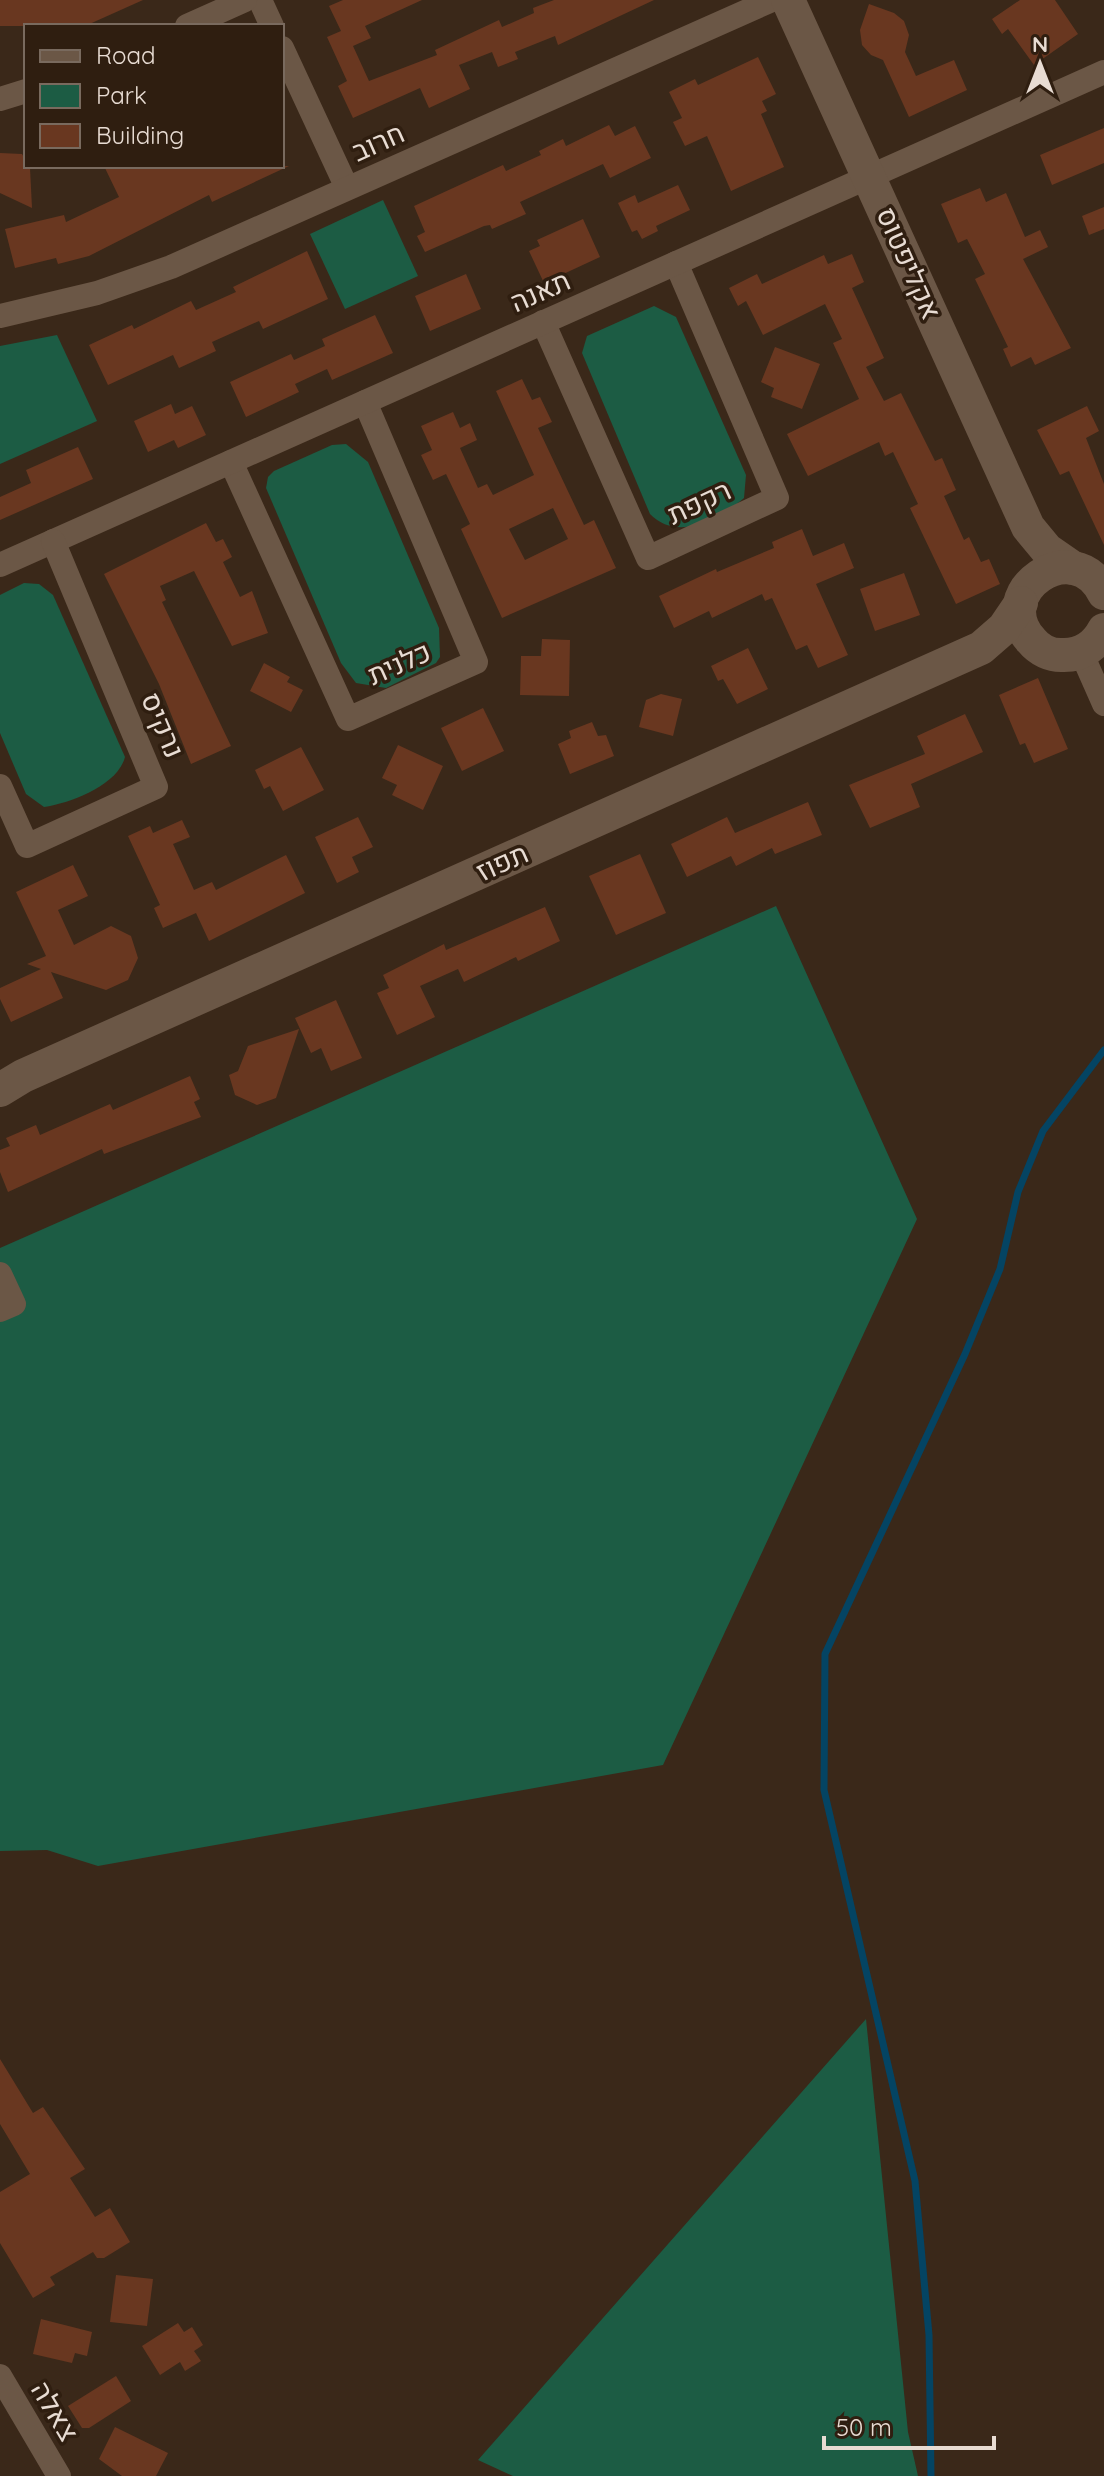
<svg xmlns="http://www.w3.org/2000/svg" width="1104" height="2476" viewBox="0 0 1104 2476" font-family="Quicksand,Heebo,sans-serif">
	<style>
		.green { fill: #1c5c44 }
		.lines { fill: none; stroke-linecap: round; stroke-linejoin: round }
		.stream { stroke: #044463; stroke-width: 7 }
		.building { fill: #693720; fill-rule: evenodd }
		.street { stroke: #6b5746; stroke-width: 24 }
		.secondary { stroke: #6b5746; stroke-width: 34 }
		.labels { text-anchor: middle; stroke-width: 7; stroke-linejoin: round; paint-order: stroke }
		.street-label { font-size: 28px; fill: #e8dcd3; stroke: #2f1e10 }
	</style>
	<rect width="100%" height="100%" fill="#3a2819"/>
	<!-- green -->
	<g class="green">
		<path d="M383,200L418,276L345,309L310,234Z"/>
		<path d="M654,306L676,317L746,475L744,498C719,520 677,542 650,514L582,353L587,336Z"/>
		<path d="M57,335L97,421L0,464V346Z"/>
		<path d="M346,444L368,462L439,628L440,657L436,663L386,688L356,683L341,663L266,488L268,477L274,471L332,445Z"/>
		<path d="M24,583L39,584L53,595L125,757C118,785 71,803 44,807L26,794L0,733V595Z"/>
		<path d="M776,906L917,1219L663,1765L98,1866L47,1850L0,1851V1248Z"/>
		<path d="M866,2019L908,2432L918,2476H513L478,2460Z"/>
	</g>
	<g class="lines">
		<!-- stream -->
		<path class="stream" d="M931,2476L929,2335L915,2181L824,1790L825,1654L965,1354L1000,1269L1018,1192L1043,1131L1104,1050"/>
	</g>
	<!-- building -->
	<g class="building">
		<path d="M0,0H143L85,26H0Z"/>
		<path d="M343,0H422L365,26L371,38L353,46L369,81L437,55L435,50L499,20L502,27L534,13L533,8L554,0H654L558,45L555,36L515,52L518,59L498,67L492,52L459,65L470,89L429,108L420,88L353,118L338,86L347,81L327,37L341,31L329,6Z"/>
		<path d="M1020,0H1055L1078,34L1034,65L1008,29L1002,34L992,19Z"/>
		<path d="M869,4L894,13L904,21L909,35L905,52L916,76L954,60L967,90L909,117L883,60L871,55L862,45L860,30Z"/>
		<path d="M758,57L776,94L762,101L767,111L761,114L784,167L731,191L707,136L685,146L673,122L682,118L669,92L695,79L698,85Z"/>
		<path d="M609,125L615,136L635,126L651,158L610,178L603,164L520,202L526,214L492,229L490,225L484,226L425,252L417,236L425,232L414,206L503,165L506,171L541,155L539,151L563,139L566,146Z"/>
		<path d="M1104,128V163L1052,185L1040,155Z"/>
		<path d="M0,153L22,154L30,168L32,208L0,193Z"/>
		<path d="M104,166H289L212,202L209,195L89,256L58,264L56,258L15,268L5,229L64,215L66,222L119,197Z"/>
		<path d="M678,185L690,210L656,226L658,231L642,239L637,230L632,232L618,203L635,195L638,203Z"/>
		<path d="M980,188L986,202L1006,193L1025,237L1040,230L1048,247L1023,259L1071,348L1035,365L1031,357L1011,367L1003,349L1008,347L975,279L985,274L967,239L958,243L941,204Z"/>
		<path d="M1104,207V229L1089,235L1082,216Z"/>
		<path d="M583,219L600,257L544,283L529,251L540,246L537,240Z"/>
		<path d="M307,251L328,299L263,329L259,321L212,342L216,351L179,368L173,355L108,385L89,345L132,325L134,329L191,301L196,310L236,292L233,287Z"/>
		<path d="M852,254L864,282L852,288L884,358L866,367L884,401L901,393L935,461L942,458L956,490L944,496L964,540L969,537L981,562L989,559L1000,584L956,604L910,508L918,504L893,452L885,456L879,442L808,476L787,434L859,399L833,343L842,339L825,304L763,335L746,301L738,306L729,288L757,274L762,284L824,255L828,264Z"/>
		<path d="M466,274L481,309L430,331L415,296Z"/>
		<path d="M375,315L393,353L332,380L327,369L295,384L299,392L246,417L230,382L291,354L294,360L325,346L322,339Z"/>
		<path d="M775,347L820,364L802,409L771,397L774,388L761,382Z"/>
		<path d="M522,379L532,400L540,397L552,422L538,428L584,525L594,520L616,568L502,618L461,529L470,524L446,474L433,480L421,455L432,450L421,426L453,412L460,428L470,423L477,440L460,448L478,488L487,484L493,495L534,475L496,391ZM553,508L568,539L525,560L509,529Z"/>
		<path d="M171,404L175,414L192,406L206,435L178,448L174,440L148,452L134,421Z"/>
		<path d="M1087,406L1099,431L1086,438L1104,484V545L1069,471L1060,475L1037,430Z"/>
		<path d="M78,447L93,479L0,520V497L31,483L26,470Z"/>
		<path d="M206,523L216,542L223,539L232,557L223,562L240,597L252,591L268,633L232,646L194,571L160,586L166,600L162,602L231,746L191,764L159,684L104,574Z"/>
		<path d="M802,529L813,556L844,543L854,568L816,584L848,655L818,668L807,645L796,650L772,598L765,601L762,594L712,618L709,611L674,628L659,596L716,569L717,572L774,548L772,542Z"/>
		<path d="M904,573L920,615L875,631L860,589Z"/>
		<path d="M542,639L570,640L569,696L520,695L521,656H541Z"/>
		<path d="M748,648L768,689L737,704L723,679L718,681L711,666Z"/>
		<path d="M264,663L290,677L287,682L303,690L291,712L250,691Z"/>
		<path d="M1038,678L1068,749L1034,763L1025,743L1020,745L999,695Z"/>
		<path d="M661,694L682,699L673,736L639,727L646,700Z"/>
		<path d="M483,708L504,751L462,771L441,728Z"/>
		<path d="M965,714L983,752L911,784L920,807L870,828L849,785L925,754L917,736Z"/>
		<path d="M592,722L598,736L606,735L614,756L570,774L558,744L571,738L569,731Z"/>
		<path d="M398,745L443,766L423,810L392,795L397,785L382,778Z"/>
		<path d="M301,747L324,790L283,811L270,786L264,789L255,770Z"/>
		<path d="M808,802L822,835L775,854L772,848L736,866L731,856L687,877L671,844L727,817L735,833Z"/>
		<path d="M358,817L373,847L352,857L359,872L337,883L315,837Z"/>
		<path d="M182,820L190,837L173,844L194,890L212,882L216,890L286,855L305,893L209,941L196,913L163,928L154,908L160,905L128,836L150,826L153,833Z"/>
		<path d="M640,854L666,913L616,935L589,876Z"/>
		<path d="M73,865L88,896L58,910L74,945L111,926L131,936L138,958L128,980L106,990L51,972L63,998L11,1022L0,999V988L41,969L27,964L46,956L16,892Z"/>
		<path d="M545,907L560,941L518,961L516,957L464,982L458,969L420,986L435,1017L397,1035L377,993L389,988L383,975L444,944L446,950Z"/>
		<path d="M336,1000L362,1058L331,1071L321,1048L311,1053L295,1018Z"/>
		<path d="M299,1029L276,1098L257,1105L235,1095L229,1075L238,1071L248,1046Z"/>
		<path d="M190,1076L200,1099L194,1102L201,1117L104,1154L102,1149L8,1192L0,1172V1150L10,1146L6,1138L36,1125L40,1135L110,1104L113,1110Z"/>
		<path d="M0,2059L33,2113L43,2107L85,2169L70,2178L95,2217L110,2208L130,2242L104,2258H97L93,2252L50,2277L55,2285L33,2298L0,2243V2192L30,2174L0,2124Z"/>
		<path d="M116,2275L153,2279L147,2326L110,2322Z"/>
		<path d="M41,2319L92,2332L87,2356L75,2353L72,2363L33,2354Z"/>
		<path d="M178,2323L184,2332L192,2327L203,2345L194,2351L201,2361L185,2371L180,2362L160,2375L142,2346Z"/>
		<path d="M116,2376L131,2401L89,2428H82L68,2406Z"/>
		<path d="M115,2427L168,2453L156,2476H122L99,2459Z"/>
	</g>
	<g class="lines">
		<!-- street -->
		<g class="street">
			<path d="M260,0L272,26"/>
			<path d="M187,26L245,0"/>
			<path d="M282,48L347,188"/>
			<path d="M0,99L26,91"/>
			<path d="M0,316L97,293L171,267L772,0"/>
			<path d="M543,322L648,558L777,498L676,263"/>
			<path d="M231,462L348,719L476,662L365,402"/>
			<path d="M0,565L1104,72"/>
			<path d="M1081,652L1104,704"/>
			<path d="M0,786L27,846L156,787L53,541"/>
			<path d="M0,1274L14,1304L0,1310"/>
			<path d="M0,2376L59,2476"/>
		</g>
		<!-- secondary -->
		<g class="secondary">
			<path d="M788,0L1028,527L1047,550L1073,568"/>
			<path d="M1104,593C1073,532 988,593 1031,640C1039,650 1051,656 1064,655C1082,655 1096,645 1104,630"/>
			<path d="M0,1090L23,1076L981,648L1004,628L1021,603"/>
		</g>
	</g>
	<g class="labels">
		<!-- street labels -->
		<g class="street-label">
			<text transform="translate(378 142) rotate(-24)" y="10">חרוב</text>
			<text transform="translate(909 263) rotate(66)" y="10">אקליפטוס</text>
			<text transform="translate(540 291) rotate(-24)" y="10">תאנה</text>
			<text transform="translate(699 502) rotate(-25)" y="10">רקפת</text>
			<text transform="translate(399 663) rotate(-24)" y="10">כלנית</text>
			<text transform="translate(163 725) rotate(67)" y="10">נרקיס</text>
			<text transform="translate(502 862) rotate(-24)" y="10">תפוז</text>
			<text transform="translate(55 2411) rotate(59)" y="10">צאלה</text>
		</g>
	</g>
	<!-- legend -->
	<rect x="24" y="24" width="260" height="144" fill="#2f1e10" stroke="#796a5e" stroke-width="2"/>
	<rect x="40" y="50" width="40" height="12" fill="#6b5746" stroke="#796a5e" stroke-width="2"/>
	<text x="96" y="64" font-size="24" fill="#e8dcd3">Road</text>
	<rect x="40" y="84" width="40" height="24" fill="#1c5c44" stroke="#796a5e" stroke-width="2"/>
	<text x="96" y="104" font-size="24" fill="#e8dcd3">Park</text>
	<rect x="40" y="124" width="40" height="24" fill="#693720" stroke="#796a5e" stroke-width="2"/>
	<text x="96" y="144" font-size="24" fill="#e8dcd3">Building</text>
	<!-- north arrow -->
	<g transform="translate(1040 64)" stroke="#2f1e10" stroke-width="6" paint-order="stroke">
	<path d="M0-6L14 30L0 20L-14 30Z" fill="#e8dcd3"/>
	<text y="-12" font-size="22" font-weight="bold" text-anchor="middle" fill="#e8dcd3">N</text>
	</g>
	<!-- scale -->
	<path d="M824 2436v12h170v-12" fill="none" stroke="#e8dcd3" stroke-width="4"/>
	<text x="836" y="2436" font-size="24" fill="#e8dcd3" stroke="#2f1e10" stroke-width="6" paint-order="stroke">50 m</text>
</svg>
